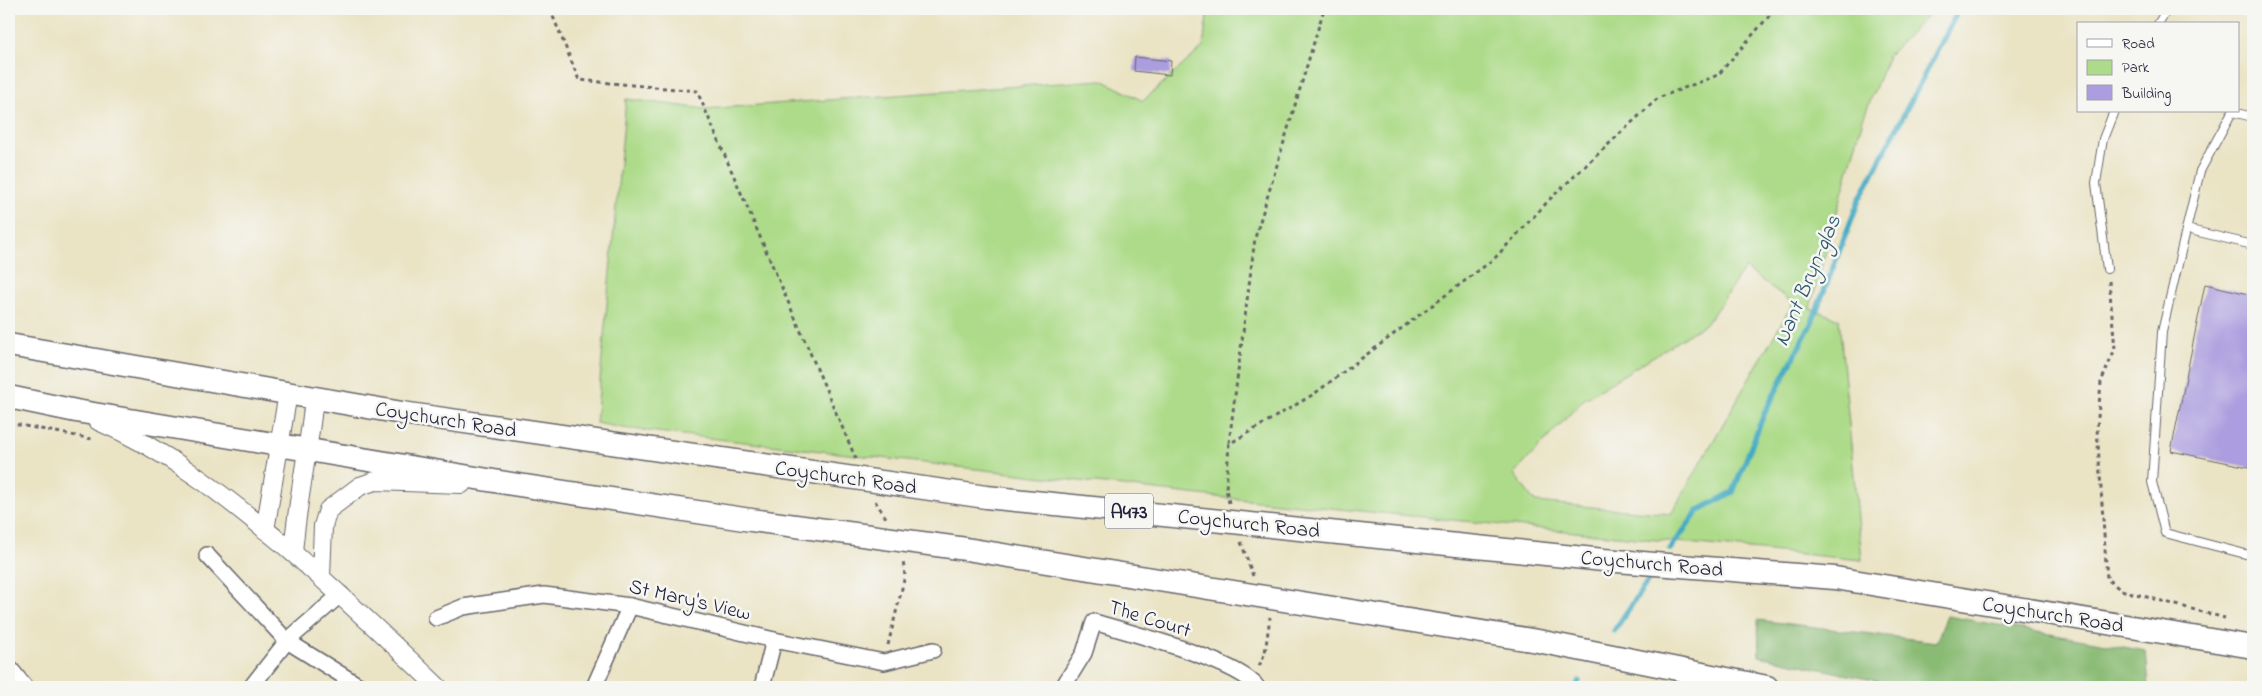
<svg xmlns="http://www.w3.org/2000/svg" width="2262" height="696" viewBox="0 0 2262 696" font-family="'Indie Flower',sans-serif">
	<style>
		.green { fill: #addb89; stroke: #687e62; fill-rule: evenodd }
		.forest { fill: #8abb75; stroke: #566e58 }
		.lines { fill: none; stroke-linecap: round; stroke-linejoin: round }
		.stream { stroke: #42aac2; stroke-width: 5.5 }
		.building { fill: #ab9ddf }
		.service-casing { stroke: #68666b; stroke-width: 10 }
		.minor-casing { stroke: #68666b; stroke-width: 18 }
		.tertiary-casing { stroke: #68666b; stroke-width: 20 }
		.primary-casing { stroke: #68666b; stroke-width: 25 }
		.path { stroke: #68666b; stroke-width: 3; stroke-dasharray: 4 4; stroke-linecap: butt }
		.service { stroke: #fff; stroke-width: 8 }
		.minor { stroke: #fff; stroke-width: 15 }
		.tertiary { stroke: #fff; stroke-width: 18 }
		.primary { stroke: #fff; stroke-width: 22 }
		.labels { text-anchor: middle; stroke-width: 5; stroke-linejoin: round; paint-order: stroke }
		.shield { fill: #f6f6f2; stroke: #626272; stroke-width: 1 }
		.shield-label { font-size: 20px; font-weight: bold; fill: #22223b }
		.street-label { font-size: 21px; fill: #22223b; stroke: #f6f6f2 }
		.water-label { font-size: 22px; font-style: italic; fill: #2f5871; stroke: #f6f6f2 }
	</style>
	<rect width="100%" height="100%" fill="#f6f6f2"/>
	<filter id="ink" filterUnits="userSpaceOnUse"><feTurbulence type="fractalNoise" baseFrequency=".02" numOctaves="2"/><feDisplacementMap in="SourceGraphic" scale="10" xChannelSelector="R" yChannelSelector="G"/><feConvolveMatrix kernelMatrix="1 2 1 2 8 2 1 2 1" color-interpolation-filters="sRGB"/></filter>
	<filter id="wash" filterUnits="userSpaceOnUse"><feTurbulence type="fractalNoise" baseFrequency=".0096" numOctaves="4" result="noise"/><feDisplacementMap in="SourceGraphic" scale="20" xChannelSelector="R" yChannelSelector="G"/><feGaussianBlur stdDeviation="1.12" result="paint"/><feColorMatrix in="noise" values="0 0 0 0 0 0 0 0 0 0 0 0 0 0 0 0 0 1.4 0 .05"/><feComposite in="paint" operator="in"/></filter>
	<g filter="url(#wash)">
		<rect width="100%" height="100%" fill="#eae3c4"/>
		<!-- green -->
		<path class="green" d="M1208,9H1934L1888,56L1863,119L1810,308L1839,319L1862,560L1217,497L623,428L596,423L626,99L705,109L1102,80L1143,101L1203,47ZM1745,268L1793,303L1671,514L1535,502L1514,474L1583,400L1707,323Z"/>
		<!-- forest -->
		<path class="forest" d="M1947,616L2146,651L2149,687H1905L1759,656L1758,620L1936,642Z"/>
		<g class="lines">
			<!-- stream -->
			<g class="stream">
				<path d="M1670,549L1699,510L1733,492L1764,414L1812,322L1859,200L1959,9"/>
				<path d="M1614,631L1649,579"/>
				<path d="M1576,687L1579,681"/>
			</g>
		</g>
		<g id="blocks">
			<!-- building -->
			<g class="building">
				<path d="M1135,57L1171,61L1170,75L1134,71Z"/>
				<path d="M2205,284L2253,295V468L2171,451Z"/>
			</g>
		</g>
	</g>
	<g filter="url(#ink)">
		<use href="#blocks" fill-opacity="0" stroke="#68666b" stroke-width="1"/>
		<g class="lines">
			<defs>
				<g id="service">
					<path d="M2158,24L2167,9"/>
					<path d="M2253,117L2232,112L2200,171L2162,332L2152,482L2165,533L2253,556"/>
					<path d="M2186,229L2253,245"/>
					<path d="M2107,269L2096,183L2103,139L2114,111"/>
				</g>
				<g id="minor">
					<path d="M207,555L287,641L361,687"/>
					<path d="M436,618L463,607L544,595L630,606L774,640L884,662L933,650"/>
					<path d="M9,667L25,687"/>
					<path d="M251,687L287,641L341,594"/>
					<path d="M594,687L630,606"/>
					<path d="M762,687L774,640"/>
					<path d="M1063,687L1084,653L1094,622C1128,632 1239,661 1257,687"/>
				</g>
				<g id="tertiary">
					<path d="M98,421C169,451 225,496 284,545C337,591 388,639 438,687"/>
					<path d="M265,530L288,393"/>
					<path d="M293,553C297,501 309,450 314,398"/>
					<path d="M321,577L323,526L328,510L360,486L375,481L462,484"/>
				</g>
				<g id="primary">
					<path d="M9,345L402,413L986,497L1604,560L1835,578L2253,647"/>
					<path d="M9,397L76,411L512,484L744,519L966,549L1538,641L1767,687"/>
				</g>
			</defs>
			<!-- service casing -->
			<use href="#service" class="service-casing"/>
			<!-- minor casing -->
			<use href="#minor" class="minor-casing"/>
			<!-- tertiary casing -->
			<use href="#tertiary" class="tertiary-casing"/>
			<!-- primary casing -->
			<use href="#primary" class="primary-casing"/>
			<!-- path -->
			<g class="path">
				<path d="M550,9L579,80L697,91L856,459"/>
				<path d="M2109,281L2115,349L2101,382L2097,429L2107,579L2121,590L2225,618"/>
				<path d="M9,423L92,439"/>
				<path d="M1229,443L1255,238L1324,9"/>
				<path d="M875,501L886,518"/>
				<path d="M1229,503L1226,489L1229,444L1314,394L1494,259L1551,198L1658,98L1718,75L1775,9"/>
				<path d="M1241,542L1253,576"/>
				<path d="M888,645L905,576L903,561"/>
				<path d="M1259,666L1265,653L1270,617"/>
			</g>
			<!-- service -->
			<use href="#service" class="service"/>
			<!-- minor -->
			<use href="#minor" class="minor"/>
			<!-- tertiary -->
			<use href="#tertiary" class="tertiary"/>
			<!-- primary -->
			<use href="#primary" class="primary"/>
		</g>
	</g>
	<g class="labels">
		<!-- shield labels -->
		<rect class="shield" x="1105" y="493.5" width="48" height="35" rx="4"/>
		<g class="shield-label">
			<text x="1129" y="518">A473</text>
		</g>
		<!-- street labels -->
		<g class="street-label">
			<text transform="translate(446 419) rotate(9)" y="7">Coychurch Road</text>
			<text transform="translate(846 477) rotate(8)" y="7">Coychurch Road</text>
			<text transform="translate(1249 523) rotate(6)" y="7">Coychurch Road</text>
			<text transform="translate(1652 563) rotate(5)" y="7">Coychurch Road</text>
			<text transform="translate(690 599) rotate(13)" y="7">St Mary's View</text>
			<text transform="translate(2053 614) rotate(9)" y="7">Coychurch Road</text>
			<text transform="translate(1150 618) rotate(17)" y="7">The Court</text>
		</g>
		<!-- water labels -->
		<g class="water-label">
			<text transform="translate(1806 280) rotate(-67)" y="8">Nant Bryn-glas</text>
		</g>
	</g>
	<!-- margin -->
	<rect width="2262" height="696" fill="none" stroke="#f6f6f2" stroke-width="30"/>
	<!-- legend -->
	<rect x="2077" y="22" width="162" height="90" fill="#f6f6f2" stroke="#a1a1a9"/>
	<rect x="2087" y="39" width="25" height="8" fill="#ffffff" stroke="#a1a1a9"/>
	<text x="2122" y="48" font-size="15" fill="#22223b">Road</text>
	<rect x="2087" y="60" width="25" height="15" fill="#addb89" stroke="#a1a1a9"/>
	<text x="2122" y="72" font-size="15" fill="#22223b">Park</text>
	<rect x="2087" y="85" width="25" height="15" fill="#ab9ddf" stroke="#a1a1a9"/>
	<text x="2122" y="98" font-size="15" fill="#22223b">Building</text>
</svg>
